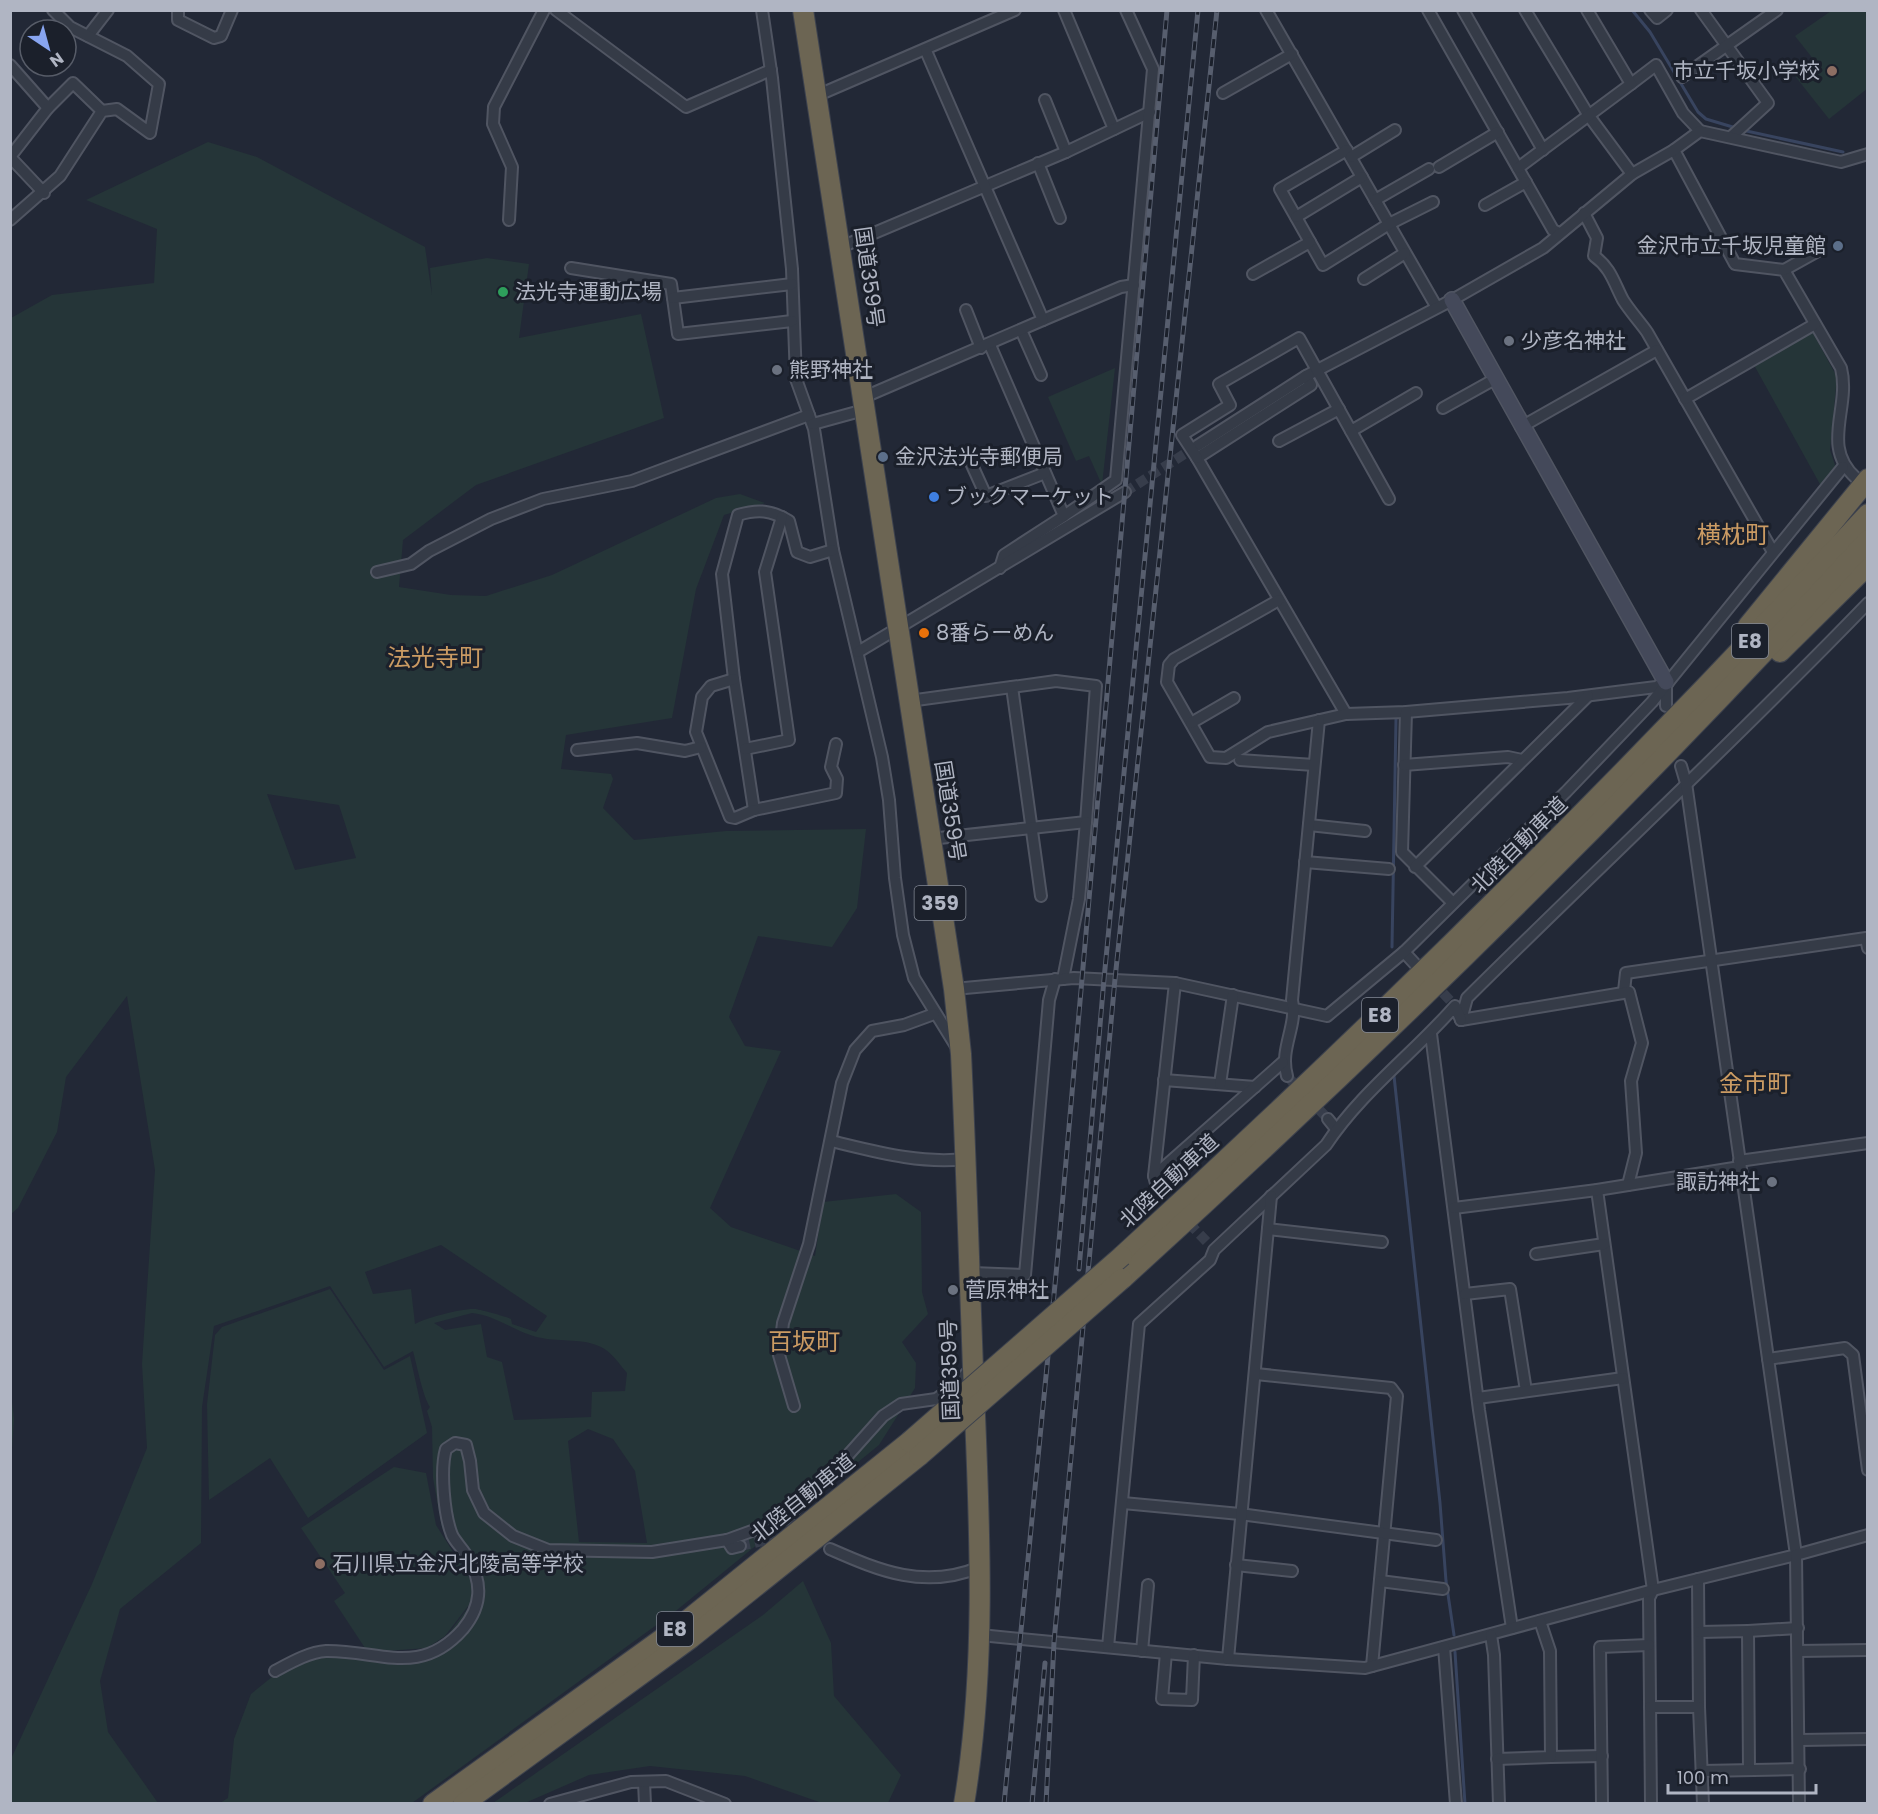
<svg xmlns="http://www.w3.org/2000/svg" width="1878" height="1814" viewBox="0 0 1878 1814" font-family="Poppins,'Noto Sans JP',sans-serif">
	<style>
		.green { fill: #253538; fill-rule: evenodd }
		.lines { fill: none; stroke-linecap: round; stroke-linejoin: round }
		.stream { stroke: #38445f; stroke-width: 3 }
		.street-tunnel { stroke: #373d4b; stroke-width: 10; stroke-dasharray: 10 5; stroke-linecap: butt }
		.street-casing { stroke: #505562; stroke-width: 14 }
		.secondary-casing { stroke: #505562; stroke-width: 18 }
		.highway-casing { stroke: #3d424e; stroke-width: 22 }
		.street { stroke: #353b47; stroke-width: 10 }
		.secondary { stroke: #44495a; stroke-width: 15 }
		.highway { stroke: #6c6553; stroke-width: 20 }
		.rail-casing { stroke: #575e6e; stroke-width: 5 }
		.rail { stroke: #1b202b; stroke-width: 3; stroke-dasharray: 9; stroke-linecap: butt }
		.highway-bridge-casing { stroke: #3d424e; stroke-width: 22; stroke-linecap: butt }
		.highway-bridge { stroke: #6c6553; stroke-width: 20 }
		.education-dot { fill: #8d6e63; stroke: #1b202b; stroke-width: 2 }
		.service-dot { fill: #5c6f8a; stroke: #1b202b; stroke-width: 2 }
		.leisure-dot { fill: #2e9e5b; stroke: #1b202b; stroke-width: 2 }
		.worship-dot { fill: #6b7280; stroke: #1b202b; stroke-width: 2 }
		.shop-dot { fill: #3f7fe0; stroke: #1b202b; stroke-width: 2 }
		.food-dot { fill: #e8710a; stroke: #1b202b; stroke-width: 2 }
		.labels { text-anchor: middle; stroke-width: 6; stroke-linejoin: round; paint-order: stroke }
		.shield { fill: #1b202b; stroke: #838895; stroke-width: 1.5 }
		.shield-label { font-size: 20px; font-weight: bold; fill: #b0b5c3 }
		.poi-label { font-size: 21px; fill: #b0b5c3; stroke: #1b202b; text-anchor: start }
		.street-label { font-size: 21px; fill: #b0b5c3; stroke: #1b202b }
		.quarter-label { font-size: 24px; fill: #cb9b63; stroke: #1b202b }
	</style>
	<rect width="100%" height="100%" fill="#222836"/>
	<!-- green -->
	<g class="green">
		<path d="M1831,11H1867L1868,88L1829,119L1795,76L1814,60L1795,36Z"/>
		<path d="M208,142L257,157L425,247L432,295L430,268L487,258L529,264L519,338L641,314L664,418L476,485L403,540L399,587L451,595L486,596L552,575L716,498L740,494L765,503L724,515L696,589L672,718L566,735L561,769L611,774L613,779L603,808L634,840L726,831L866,829L857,908L832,947L758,936L729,1017L745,1046L781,1051L710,1208L731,1227L815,1256L823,1202L896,1194L921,1212L922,1292L928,1314L902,1342L916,1363L915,1388L879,1445L677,1610L412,1803H220L228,1798L234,1739L251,1694L304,1651L404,1653L428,1648L446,1637L476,1597V1585L442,1528L433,1478L432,1427L427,1411L430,1407C423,1397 417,1366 413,1351L384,1367L330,1286L214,1326L202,1407L201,1543L120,1609L100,1681L108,1732L158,1803H11V1759L92,1584L147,1448L142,1364L155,1170L127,996L66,1077L57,1132L18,1208L11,1214V318L52,295L154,283L157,229L86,200ZM267,794L339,805L356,858L295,870ZM441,1245L547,1316L536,1332L512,1324L511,1319C508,1317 478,1309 475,1309C463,1308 425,1318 415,1324L411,1289L373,1294L365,1272ZM472,1313C496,1315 518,1334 542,1338C561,1342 583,1338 601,1347C611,1351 620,1365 627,1373L625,1391L592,1392L591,1417L514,1420L502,1362L487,1357L481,1324L445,1330L434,1323ZM588,1429L613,1439L635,1471L647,1543L579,1542L568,1441Z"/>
		<path d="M1809,333H1813L1837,377L1830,450L1835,465L1834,472L1821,486L1754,365Z"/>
		<path d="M1115,368L1102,485L1089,456L1076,461L1048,397Z"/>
		<path d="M330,1289L384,1370L410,1356L427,1433L308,1518L270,1458L209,1500L207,1404L215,1335L222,1327Z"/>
		<path d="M11,1393L14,1419L11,1463L10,1393Z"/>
		<path d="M394,1467L426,1473L436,1525L474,1585L475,1597L445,1636L427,1648L386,1651L365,1648L334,1601L345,1593L301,1528Z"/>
		<path d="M803,1581L831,1643L834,1696L901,1775L888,1803H822L745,1776L650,1766L589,1775L525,1803H493L763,1615Z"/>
	</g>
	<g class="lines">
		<!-- stream -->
		<g class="stream">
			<path d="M1632,10L1650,32L1698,112L1706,119L1736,128"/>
			<path d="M1742,130L1843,152"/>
			<path d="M1392,947L1396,719"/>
			<path d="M1394,1076L1440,1503L1446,1581L1454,1635"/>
			<path d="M1455,1652L1465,1804"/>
		</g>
		<!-- street-tunnel -->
		<g class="street-tunnel">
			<path d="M1125,492L1197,446"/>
			<path d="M1433,982L1455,1006"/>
			<path d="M1287,1076L1328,1119"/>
			<path d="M1158,1191L1208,1243"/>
			<path d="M740,1546L767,1540L785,1543"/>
		</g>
		<defs>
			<g id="street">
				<path d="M178,10V20L214,38L221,36L232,10"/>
				<path d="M556,10L686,107L771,70"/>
				<path d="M762,10L772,78L792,269L796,379L814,429L833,550L882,757L889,800L895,878L903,935L914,978L956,1046"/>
				<path d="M1064,10L1114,129"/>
				<path d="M1266,10L1436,306"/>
				<path d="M1428,10L1553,230L1559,233"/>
				<path d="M1463,10L1543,150"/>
				<path d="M1525,10L1589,116L1632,174"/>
				<path d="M1650,10L1657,18L1667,10"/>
				<path d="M1701,10L1768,103L1732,136"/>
				<path d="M88,36L108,10"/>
				<path d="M10,65L48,108"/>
				<path d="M1682,77L1777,10"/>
				<path d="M1631,84L1656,65L1683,113L1700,131"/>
				<path d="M1223,93L1292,54"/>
				<path d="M816,96L1015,10"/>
				<path d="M1045,100L1066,152"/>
				<path d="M1347,150L1280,189L1323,265L1389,224L1433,202"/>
				<path d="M1674,150L1735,264L1784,270L1841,368C1851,408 1820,446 1856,478"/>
				<path d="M10,157L48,108L73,83L102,111"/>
				<path d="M10,157L44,193"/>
				<path d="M1351,157L1395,130"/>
				<path d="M1038,163L1060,218"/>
				<path d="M1439,167L1498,132"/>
				<path d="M1518,168L1631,84L1587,10"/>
				<path d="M1375,200L1429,169"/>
				<path d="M1485,205L1526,182"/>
				<path d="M1584,213L1597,238L1594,256C1611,268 1614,283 1623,300C1630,311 1639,321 1647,332L1773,552"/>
				<path d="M1296,217L1362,177"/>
				<path d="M10,220L60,176L102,111L117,109L150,133L159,84L127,56L70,27L53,10"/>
				<path d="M509,220L512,167L493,124L494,107L544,10"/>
				<path d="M841,247L1066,152L1150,112"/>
				<path d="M571,268L671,284L678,334L792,321"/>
				<path d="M1784,270L1820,250"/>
				<path d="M1253,274L1310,242"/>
				<path d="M1364,279L1405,253"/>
				<path d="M673,298L792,284"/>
				<path d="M966,310L981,348"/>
				<path d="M1043,320L1121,287L1134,285"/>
				<path d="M1021,330L1041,375"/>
				<path d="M990,345L1064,516L1004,555L1000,568"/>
				<path d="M1306,376L1311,385L1197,458L1346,714"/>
				<path d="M862,398L1043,320L926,51"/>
				<path d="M1685,399L1815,324"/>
				<path d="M1443,408L1495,379"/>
				<path d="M813,424L864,410"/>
				<path d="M1521,427L1657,350"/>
				<path d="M1351,431L1416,393"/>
				<path d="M1279,441L1339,409"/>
				<path d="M1197,446L1306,376L1452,300L1543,248L1632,174L1674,150L1700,131L1841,162L1868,154"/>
				<path d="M967,454L986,496L1045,473"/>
				<path d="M1197,458L1182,435L1230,405L1219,384L1299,338L1389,499"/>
				<path d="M1064,516L1116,480L1153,69L1126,10"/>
				<path d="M833,550L810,557L797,552L789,521C771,510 758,509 738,515L722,574L734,679L754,810L836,793L837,779L831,767L836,744"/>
				<path d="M377,572L411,564L429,551L491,519L543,499L632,481L809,415"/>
				<path d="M1279,600L1174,659L1169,665L1167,682L1210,757L1226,758L1268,732L1346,714L1406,712L1568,698L1656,687L1665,682"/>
				<path d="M858,652L1125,492"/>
				<path d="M734,679L711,686L702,697L696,732L730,817L735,818L754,810"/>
				<path d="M1666,682V706"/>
				<path d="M1012,687L1041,896"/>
				<path d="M909,701L1056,681L1096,686L1086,822L930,839"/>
				<path d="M1406,712L1402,852L1453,903"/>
				<path d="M1191,723L1234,698"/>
				<path d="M745,749L789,740L765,572L782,517"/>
				<path d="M577,750L637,743L685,751L701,747"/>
				<path d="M1240,760L1314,765"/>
				<path d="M1404,765L1508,757L1522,760"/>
				<path d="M1309,825L1365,831"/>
				<path d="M1305,862L1389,869"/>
				<path d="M1415,867L1588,696"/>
				<path d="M1404,952L1415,964"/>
				<path d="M1063,979L1079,899L1086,822"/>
				<path d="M954,989L1074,978L1175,983L1327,1016L1404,952L1566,792L1652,702L1843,467"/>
				<path d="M1624,991L1626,973L1866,938L1868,948"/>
				<path d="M1461,1020L1467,998C1600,866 1738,738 1868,603"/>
				<path d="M1461,1020L1629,992L1642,1043L1631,1081L1636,1153L1628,1185"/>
				<path d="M1431,1034L1479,1410L1512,1628"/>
				<path d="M1287,1076C1279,1048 1298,1026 1292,1000L1319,720"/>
				<path d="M1164,1080L1255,1087"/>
				<path d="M1220,1084L1233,995"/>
				<path d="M1328,1119L1336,1129"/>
				<path d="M831,1141C877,1152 919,1164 966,1159"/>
				<path d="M1739,1161L1868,1143"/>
				<path d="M1154,1176L1283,1062"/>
				<path d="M1597,1190L1653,1590L1649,1598L1651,1804"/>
				<path d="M1158,1191L1154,1176L1175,983"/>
				<path d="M1454,1208L1597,1190L1740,1167"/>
				<path d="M1268,1229L1382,1242"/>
				<path d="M1536,1254L1604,1244"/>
				<path d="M972,1273L1025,1275L1049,1000L1055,979"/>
				<path d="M1465,1294L1510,1289L1526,1391"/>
				<path d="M1768,1359L1845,1348L1853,1355L1868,1470"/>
				<path d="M1256,1374L1391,1388L1397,1396L1372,1666"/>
				<path d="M1478,1398L1623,1378"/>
				<path d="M794,1406L779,1355L783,1323L809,1244L842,1083L855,1050L872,1031L904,1025L934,1014"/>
				<path d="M1123,1503L1240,1514L1436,1540"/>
				<path d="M727,1540L732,1548L740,1546"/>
				<path d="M830,1549C880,1571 925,1590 980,1567"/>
				<path d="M1236,1565L1292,1571"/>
				<path d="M1698,1579L1699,1707"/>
				<path d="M1380,1581L1443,1589"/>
				<path d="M1748,1631L1798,1628"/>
				<path d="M1699,1632L1748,1631L1749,1770"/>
				<path d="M980,1635L1228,1659L1365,1668L1653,1590L1796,1555L1686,783L1681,766"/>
				<path d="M1491,1635L1494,1655L1499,1804"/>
				<path d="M1108,1647L1139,1324L1210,1260L1214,1250L1326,1145C1361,1092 1414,1053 1455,1006L1461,1020"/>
				<path d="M1444,1647L1456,1804"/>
				<path d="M1142,1651L1148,1585"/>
				<path d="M1798,1651L1868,1650"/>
				<path d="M1166,1653L1162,1699L1192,1700L1194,1655"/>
				<path d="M1228,1659L1271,1196"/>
				<path d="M275,1671C290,1663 309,1652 326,1651C379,1650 420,1678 463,1629C482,1606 483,1583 468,1558C464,1550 456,1543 452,1535C444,1515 440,1469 446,1449L455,1443L466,1445L470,1461L473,1490L484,1513L513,1536L548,1550L652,1552L727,1540L785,1519L824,1482L883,1416L901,1404L936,1399L956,1385L973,1366"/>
				<path d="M1650,1707H1699L1703,1804"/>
				<path d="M1800,1740L1868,1739"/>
				<path d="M1551,1757L1602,1756"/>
				<path d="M1497,1759L1551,1757L1550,1651L1540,1621"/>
				<path d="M1702,1771L1800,1769"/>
				<path d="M644,1782L645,1804"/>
				<path d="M550,1804L631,1782L666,1781L725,1804"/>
				<path d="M1602,1804L1600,1647L1649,1645"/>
				<path d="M1799,1804L1796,1555L1868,1535"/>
			</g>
			<path id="secondary" d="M1452,300L1666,682"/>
			<g id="highway">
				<path d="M803,10L954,989L961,1054C966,1158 969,1263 973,1368C979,1513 988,1659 964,1804"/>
				<path d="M1748,626L1868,479"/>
				<path d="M1780,652L1868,565"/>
				<path d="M1122,1256C1381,1019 1629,773 1868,514"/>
				<path d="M1122,1279C1381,1044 1631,799 1868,540"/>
				<path d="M433,1804L684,1623L909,1442"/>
				<path d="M463,1804L691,1638L919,1456"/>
			</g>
		</defs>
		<!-- street casing -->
		<use href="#street" class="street-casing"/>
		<!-- secondary casing -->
		<use href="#secondary" class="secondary-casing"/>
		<!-- highway casing -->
		<use href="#highway" class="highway-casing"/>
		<!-- street -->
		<use href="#street" class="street"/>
		<!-- secondary -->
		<use href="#secondary" class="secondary"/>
		<!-- highway -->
		<use href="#highway" class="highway"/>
		<defs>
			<g id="rail">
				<path d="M1079,1269L1104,979L1198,10"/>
				<path d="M1004,1804L1057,1264L1167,10"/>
				<path d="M1032,1804L1045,1663"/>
				<path d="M1046,1804L1054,1642L1115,979L1217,10"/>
			</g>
		</defs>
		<!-- rail casing -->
		<use href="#rail" class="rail-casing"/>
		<!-- rail -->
		<use href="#rail" class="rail"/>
		<defs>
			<g id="highway-bridge">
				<path d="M909,1442L1122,1256"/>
				<path d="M919,1456L1122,1279"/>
			</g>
		</defs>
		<!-- highway-bridge casing -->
		<use href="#highway-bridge" class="highway-bridge-casing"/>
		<!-- highway-bridge -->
		<use href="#highway-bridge" class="highway-bridge"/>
	</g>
	<!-- markers -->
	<g class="education-dot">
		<circle cx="1832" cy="71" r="6"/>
		<circle cx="320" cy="1564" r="6"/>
	</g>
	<g class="service-dot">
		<circle cx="1838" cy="246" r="6"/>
		<circle cx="883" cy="457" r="6"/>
	</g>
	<circle class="leisure-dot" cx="503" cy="292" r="6"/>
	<g class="worship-dot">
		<circle cx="1509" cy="341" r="6"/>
		<circle cx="777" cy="370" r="6"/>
		<circle cx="1772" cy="1182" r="6"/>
		<circle cx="953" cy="1290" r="6"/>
	</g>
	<circle class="shop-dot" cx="934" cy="497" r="6"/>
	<circle class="food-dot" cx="924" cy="633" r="6"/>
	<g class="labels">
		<!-- shield labels -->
		<g class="shield">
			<rect x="1732" y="624" width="36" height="34" rx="4.5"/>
			<rect x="914.5" y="886" width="51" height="34" rx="4.5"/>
			<rect x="1362" y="998" width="36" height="34" rx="4.5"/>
			<rect x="657" y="1612" width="36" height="34" rx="4.5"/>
		</g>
		<g class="shield-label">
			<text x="1750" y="648">E8</text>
			<text x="940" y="910">359</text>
			<text x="1380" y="1022">E8</text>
			<text x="675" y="1636">E8</text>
		</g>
		<!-- poi labels -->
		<g class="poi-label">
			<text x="1820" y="78" text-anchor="end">市立千坂小学校</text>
			<text x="1826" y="253" text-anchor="end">金沢市立千坂児童館</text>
			<text x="515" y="299">法光寺運動広場</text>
			<text x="1521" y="348">少彦名神社</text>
			<text x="789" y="377">熊野神社</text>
			<text x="895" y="464">金沢法光寺郵便局</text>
			<text x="946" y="504">ブックマーケット</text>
			<text x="936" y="640">8番らーめん</text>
			<text x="1760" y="1189" text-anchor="end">諏訪神社</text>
			<text x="965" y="1297">菅原神社</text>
			<text x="332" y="1571">石川県立金沢北陵高等学校</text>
		</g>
		<!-- street labels -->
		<g class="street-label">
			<text transform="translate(869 277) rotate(82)" y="7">国道359号</text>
			<text transform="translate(950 811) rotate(81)" y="7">国道359号</text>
			<text transform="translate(1519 845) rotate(-45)" y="7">北陸自動車道</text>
			<text transform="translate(1169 1181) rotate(-43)" y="7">北陸自動車道</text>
			<text transform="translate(950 1370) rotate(-92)" y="7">国道359号</text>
			<text transform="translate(803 1498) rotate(-39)" y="7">北陸自動車道</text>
		</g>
		<!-- quarter labels -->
		<g class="quarter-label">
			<text x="1733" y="543">横枕町</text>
			<text x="435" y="666">法光寺町</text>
			<text x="1755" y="1092">金市町</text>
			<text x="804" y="1350">百坂町</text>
		</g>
	</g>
	<!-- border -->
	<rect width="1878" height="1814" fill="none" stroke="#b0b5c3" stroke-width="24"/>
	<!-- north arrow -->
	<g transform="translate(48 48) rotate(144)"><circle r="28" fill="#1b202b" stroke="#575c68" stroke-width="1.5"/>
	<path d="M0-4.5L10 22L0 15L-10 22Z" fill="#88a5f0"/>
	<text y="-9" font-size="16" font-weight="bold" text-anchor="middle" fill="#b0b5c3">N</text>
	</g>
	<!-- scale -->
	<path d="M1668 1784v9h148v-9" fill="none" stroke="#b0b5c3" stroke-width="3"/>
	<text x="1677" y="1784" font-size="18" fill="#b0b5c3" stroke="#1b202b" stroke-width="4.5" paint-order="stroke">100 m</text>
</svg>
